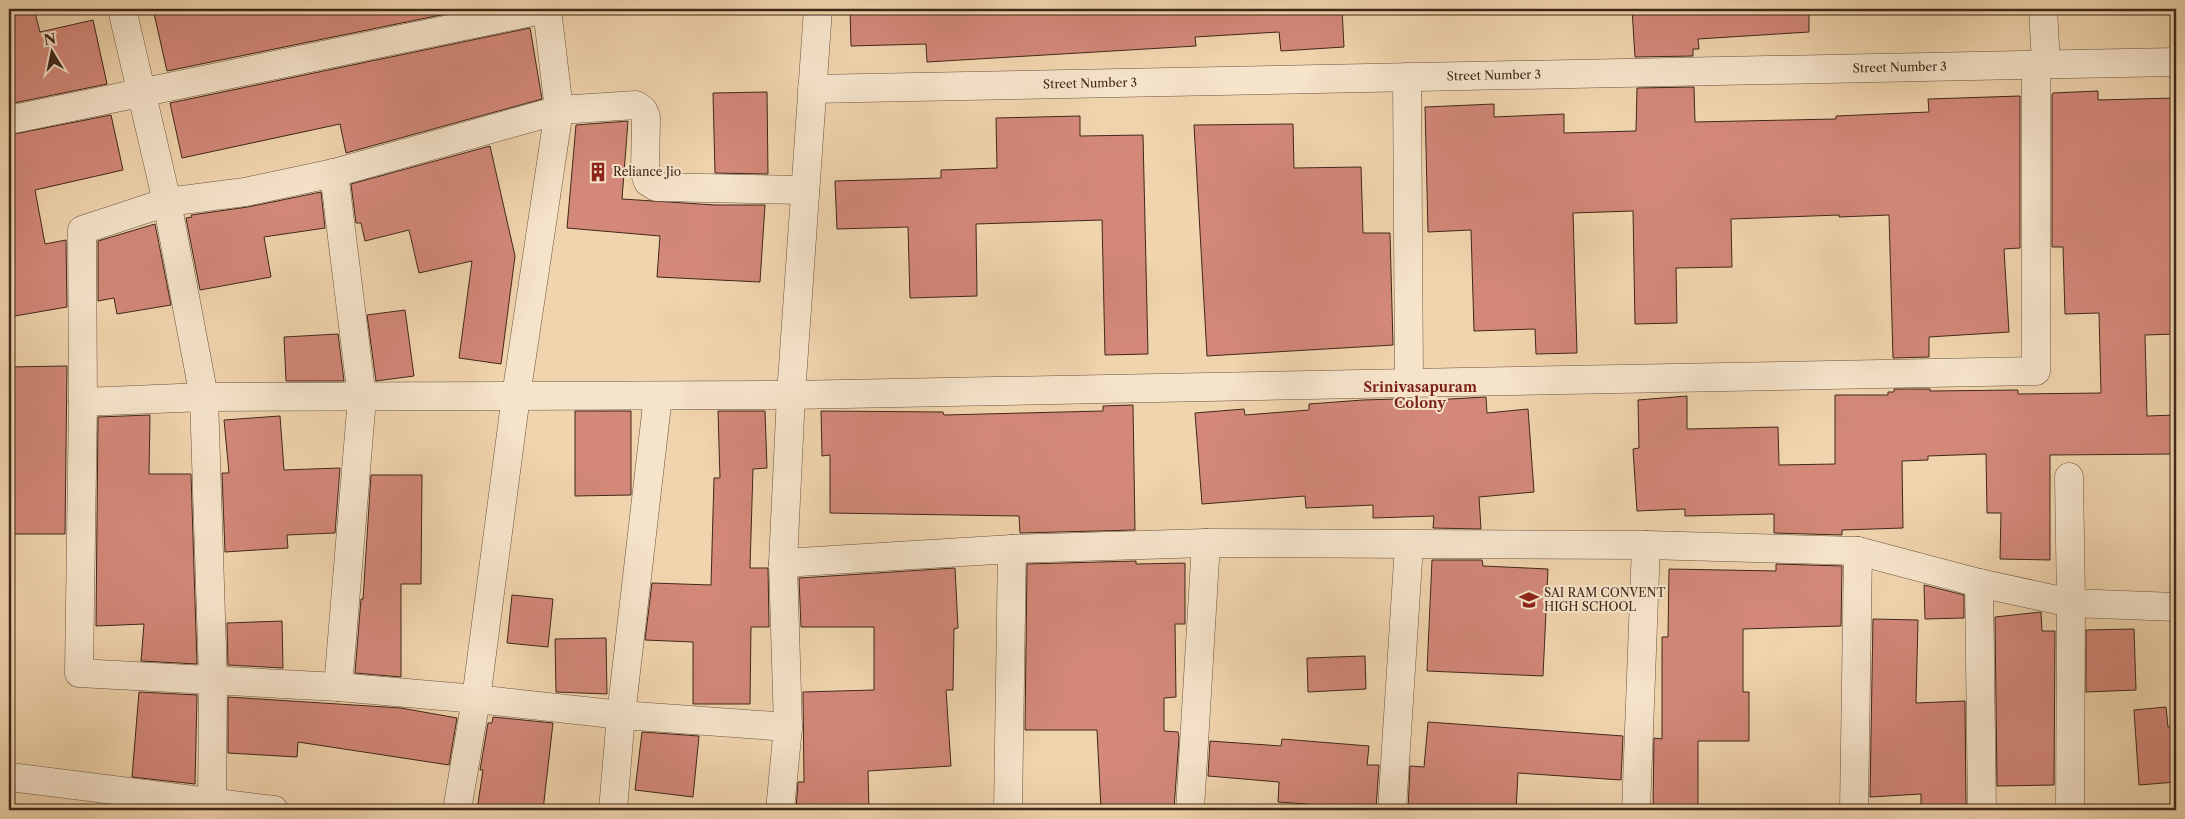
<svg xmlns="http://www.w3.org/2000/svg" width="2185" height="819" viewBox="0 0 2185 819" font-family="'Libre Caslon Text',serif">
	<style>
		.building { fill: #d38879; stroke: #3f2819 }
		.lines { fill: none; stroke-linecap: round; stroke-linejoin: round }
		.minor-casing { stroke: #6b533e; stroke-width: 29 }
		.minor { stroke: #f5e3ca; stroke-width: 28 }
		.labels { text-anchor: middle; stroke-width: 4; stroke-linejoin: round; paint-order: stroke }
		.street-label { font-size: 12px; fill: #3f2819; stroke: #f5e3ca }
		.poi-label { font-size: 12px; fill: #3f2819; stroke: #f5e3ca; text-anchor: start }
		.neighbourhood-label { font-size: 14px; font-weight: bold; fill: #7a1f14; stroke: #f5e3ca }
	</style>
	<rect width="100%" height="100%" fill="#f0d4ad"/>
	<filter id="stains"><feTurbulence type="fractalNoise" baseFrequency=".004" numOctaves="4"/><feColorMatrix values="0 0 0 0 .2 0 0 0 0 .09 0 0 0 0 .02 0 0 0 .5 -.17"/></filter>
	<radialGradient id="worn" r=".72"><stop offset=".6" stop-color="#630" stop-opacity="0"/><stop offset="1" stop-color="#630" stop-opacity=".3"/></radialGradient>
	<!-- building -->
	<g class="building">
		<path d="M9,9H34L40,32L93,20L107,84L9,104Z"/>
		<path d="M153,9H470L167,71Z"/>
		<path d="M850,9H1342L1344,47L1281,51L1279,32L1195,37L1196,46L927,62L926,44L851,46Z"/>
		<path d="M1632,9H1809V32L1698,39L1699,49H1693V56L1635,57Z"/>
		<path d="M530,28L542,99L346,153L340,124L182,158L170,103Z"/>
		<path d="M1694,87L1695,122L1836,119V116L1929,112L1928,99L2020,96V248L2004,249L2009,332L1929,337V357L1893,358L1889,215L1839,217V215L1731,219L1732,267L1676,268L1677,323L1635,324L1633,211L1573,213L1577,353L1536,354L1535,329L1474,331L1471,230L1428,232L1425,107L1494,104V117L1564,114V133L1636,131L1637,88Z"/>
		<path d="M2098,91V100L2175,98L2176,334L2145,335L2147,416L2176,415V454L2050,455V560L2000,559L2001,513H1987L1986,454L1928,456V460L1902,461L1903,528L1842,530V535L1774,533V514L1685,516V509L1637,511L1633,449L1639,448L1638,400L1687,396V429L1778,427L1779,465L1835,464V395H1888V392H1894V389H1930V391L2018,390V394L2101,393L2099,313L2065,314L2063,247H2052V95L2053,93Z"/>
		<path d="M767,92L768,174L715,173L713,93Z"/>
		<path d="M111,115L123,170L35,190L45,244L66,240L67,307L9,317V135Z"/>
		<path d="M1080,116V136L1143,135L1148,354L1105,355L1102,220L976,224L977,296L910,298L908,227L837,229L835,181L941,178V170L997,168L996,118Z"/>
		<path d="M628,121L622,199L715,205H765L760,282L657,277L660,236L567,228L576,125Z"/>
		<path d="M1293,124L1294,168L1361,167L1363,233H1390L1393,345L1207,356L1194,125Z"/>
		<path d="M490,146L515,256L501,364L459,358L472,261L419,273L409,230L365,241L361,223H356L351,184Z"/>
		<path d="M321,192L325,228L264,237L271,277L200,290L186,218L192,217L191,215L248,207Z"/>
		<path d="M155,224L171,305L117,314L114,298L98,301V241Z"/>
		<path d="M405,310L414,376L376,381L367,315Z"/>
		<path d="M338,334L344,381H286L284,337Z"/>
		<path d="M67,366L65,534H9V367Z"/>
		<path d="M1486,397L1487,413L1528,409L1534,492L1479,497L1481,529L1433,528L1434,516L1373,518V505L1306,508L1305,496L1202,504L1195,413L1244,409L1245,415L1309,410V404L1363,400L1397,399V402Z"/>
		<path d="M1133,405L1135,530L1020,533L1019,516L830,513V455L822,456L821,411L943,412L944,415L1103,411V406Z"/>
		<path d="M575,411H631V495L575,496Z"/>
		<path d="M718,411H765L767,468L753,469L750,568H768L769,627H751L750,704H693V642L645,640L652,583L711,585L714,478H720Z"/>
		<path d="M150,415L149,474H191L197,664L141,661L144,624L96,626L98,417Z"/>
		<path d="M280,416L284,470L340,468L335,533L287,535L288,548L225,552L222,473H229L224,420Z"/>
		<path d="M371,475H422L421,584H401V677L355,673L361,599H363Z"/>
		<path d="M1432,560H1482L1483,566L1548,569L1543,676L1427,671Z"/>
		<path d="M1136,561V564L1185,563V624H1175L1176,697L1164,698V731L1178,732L1179,738L1174,809L1101,810L1097,730H1025L1027,564Z"/>
		<path d="M1776,564L1842,566L1841,626L1743,629V692H1749V741H1698V810H1653L1654,738L1662,739V637H1668L1669,569L1776,571Z"/>
		<path d="M955,568L958,628L954,629L953,690H946L951,766L868,771L869,810H796L798,782H804L803,692L874,690V627H801L799,578Z"/>
		<path d="M1924,585L1964,595V618L1925,619Z"/>
		<path d="M512,595L553,599L548,647L507,643Z"/>
		<path d="M2041,612L2042,631H2055L2054,785L1997,786L1995,617Z"/>
		<path d="M1873,619L1918,620L1916,703L1965,701L1966,809H1921V794L1870,797Z"/>
		<path d="M282,621L283,668L228,665L227,623Z"/>
		<path d="M2134,629L2136,690L2086,692V630Z"/>
		<path d="M606,638L607,694L556,692L555,639Z"/>
		<path d="M1365,656L1366,689L1308,692L1307,658Z"/>
		<path d="M139,692L197,695L195,784L132,777Z"/>
		<path d="M228,697L401,708L457,718L449,765L298,742L297,757L228,753Z"/>
		<path d="M2166,707L2168,727H2176V782L2139,785L2134,710Z"/>
		<path d="M493,717L553,723L543,810H477L483,770H480L488,723H492Z"/>
		<path d="M1428,722L1623,736L1621,780L1518,773L1516,810H1408L1410,766L1424,767Z"/>
		<path d="M642,732L699,736L693,797L635,790Z"/>
		<path d="M1282,739L1369,746L1367,765H1379L1376,809L1278,802L1279,782L1208,776L1210,741L1281,746Z"/>
	</g>
	<g class="lines">
		<defs>
			<g id="minor">
				<path d="M122,9L167,202L204,397L213,679L212,810"/>
				<path d="M2043,9L2046,64"/>
				<path d="M1407,77L1409,382"/>
				<path id="s1" d="M812,89L2176,62"/>
				<path d="M9,120L546,9"/>
				<path d="M334,173L362,398L338,687"/>
				<path d="M83,402L204,397L791,395L2036,371V65"/>
				<path d="M2069,477L2071,603L2070,810"/>
				<path d="M783,563L1012,549L1206,543L1646,545L1858,551L1979,583L2071,603L2176,607"/>
				<path d="M1979,583L1982,810"/>
				<path d="M788,727L621,715L476,699L338,687L79,673L83,402L82,230L167,202L245,192L334,173L559,110L636,105L643,110L646,117L645,173L648,182L656,187L805,190"/>
				<path d="M18,778L274,810"/>
				<path d="M457,810L476,699L516,396L559,110L547,9"/>
				<path d="M613,810L621,715L658,396"/>
				<path d="M780,810L788,727L783,563L791,395L818,9"/>
				<path d="M1008,810L1012,549"/>
				<path d="M1190,810L1206,543"/>
				<path d="M1392,810L1409,545"/>
				<path d="M1636,810L1646,545"/>
				<path d="M1854,810L1858,551"/>
			</g>
		</defs>
		<!-- minor casing -->
		<use href="#minor" class="minor-casing"/>
		<!-- minor -->
		<use href="#minor" class="minor"/>
	</g>
	<!-- icons -->
	<defs>
		<symbol id="building-bare" viewBox="-9 -9 18 18"><path d="M-4-6H4V6H1V3H-1V6H-4ZM-2.5-4.3h1.7v1.8h-1.7ZM.8-4.3h1.7v1.8H.8ZM-2.5-1h1.7V.8h-1.7ZM.8-1h1.7V.8H.8Z" fill="#8f2418" stroke="#f5e3ca" stroke-width="2.5" paint-order="stroke"/></symbol>
		<symbol id="university-bare" viewBox="-9 -9 18 18"><path d="M0-5L7-2L0 1L-7-2ZM-4 1L0 2.5L4 1V4Q0 6-4 4Z" fill="#8f2418" stroke="#f5e3ca" stroke-width="2.5" paint-order="stroke"/></symbol>
	</defs>
	<g fill-rule="evenodd">
		<use href="#building-bare" x="584" y="158" width="28" height="28"/>
		<use href="#university-bare" x="1515" y="586" width="28" height="28"/>
	</g>
	<g class="labels">
		<!-- street labels -->
		<g class="street-label">
			<text dy="4" stroke="none"><textPath href="#s1" startOffset="1088">Street Number 3</textPath></text>
			<text dy="4" stroke="none"><textPath href="#s1" startOffset="682">Street Number 3</textPath></text>
			<text dy="4" stroke="none"><textPath href="#s1" startOffset="278">Street Number 3</textPath></text>
		</g>
		<!-- poi labels -->
		<g class="poi-label">
			<text x="613" y="176">Reliance Jio</text>
			<text x="1544" y="597">SAI RAM CONVENT<tspan x="1544" dy="14">HIGH SCHOOL</tspan></text>
		</g>
		<!-- neighbourhood labels -->
		<g class="neighbourhood-label">
			<text x="1420" y="392">Srinivasapuram<tspan x="1420" dy="16">Colony</tspan></text>
		</g>
	</g>
	<!-- margin -->
	<rect width="2185" height="819" fill="none" stroke="#f0d4ad" stroke-width="30"/>
	<rect x="10" y="10" width="2165" height="799" fill="none" stroke="#3f2819" stroke-width="2.5"/>
	<rect x="15" y="15" width="2155" height="789" fill="none" stroke="#3f2819"/>
	<!-- north arrow -->
	<g transform="translate(52 52) rotate(350)" stroke="#f5e3ca" stroke-width="4" paint-order="stroke">
	<path d="M0-4L9 19L0 12L-9 19Z" fill="#3f2819"/>
	<text y="-8" font-size="14" font-weight="bold" text-anchor="middle" fill="#3f2819">N</text>
	</g>
	<rect width="100%" height="100%" filter="url(#stains)"/>
	<rect width="100%" height="100%" fill="url(#worn)"/>
</svg>
